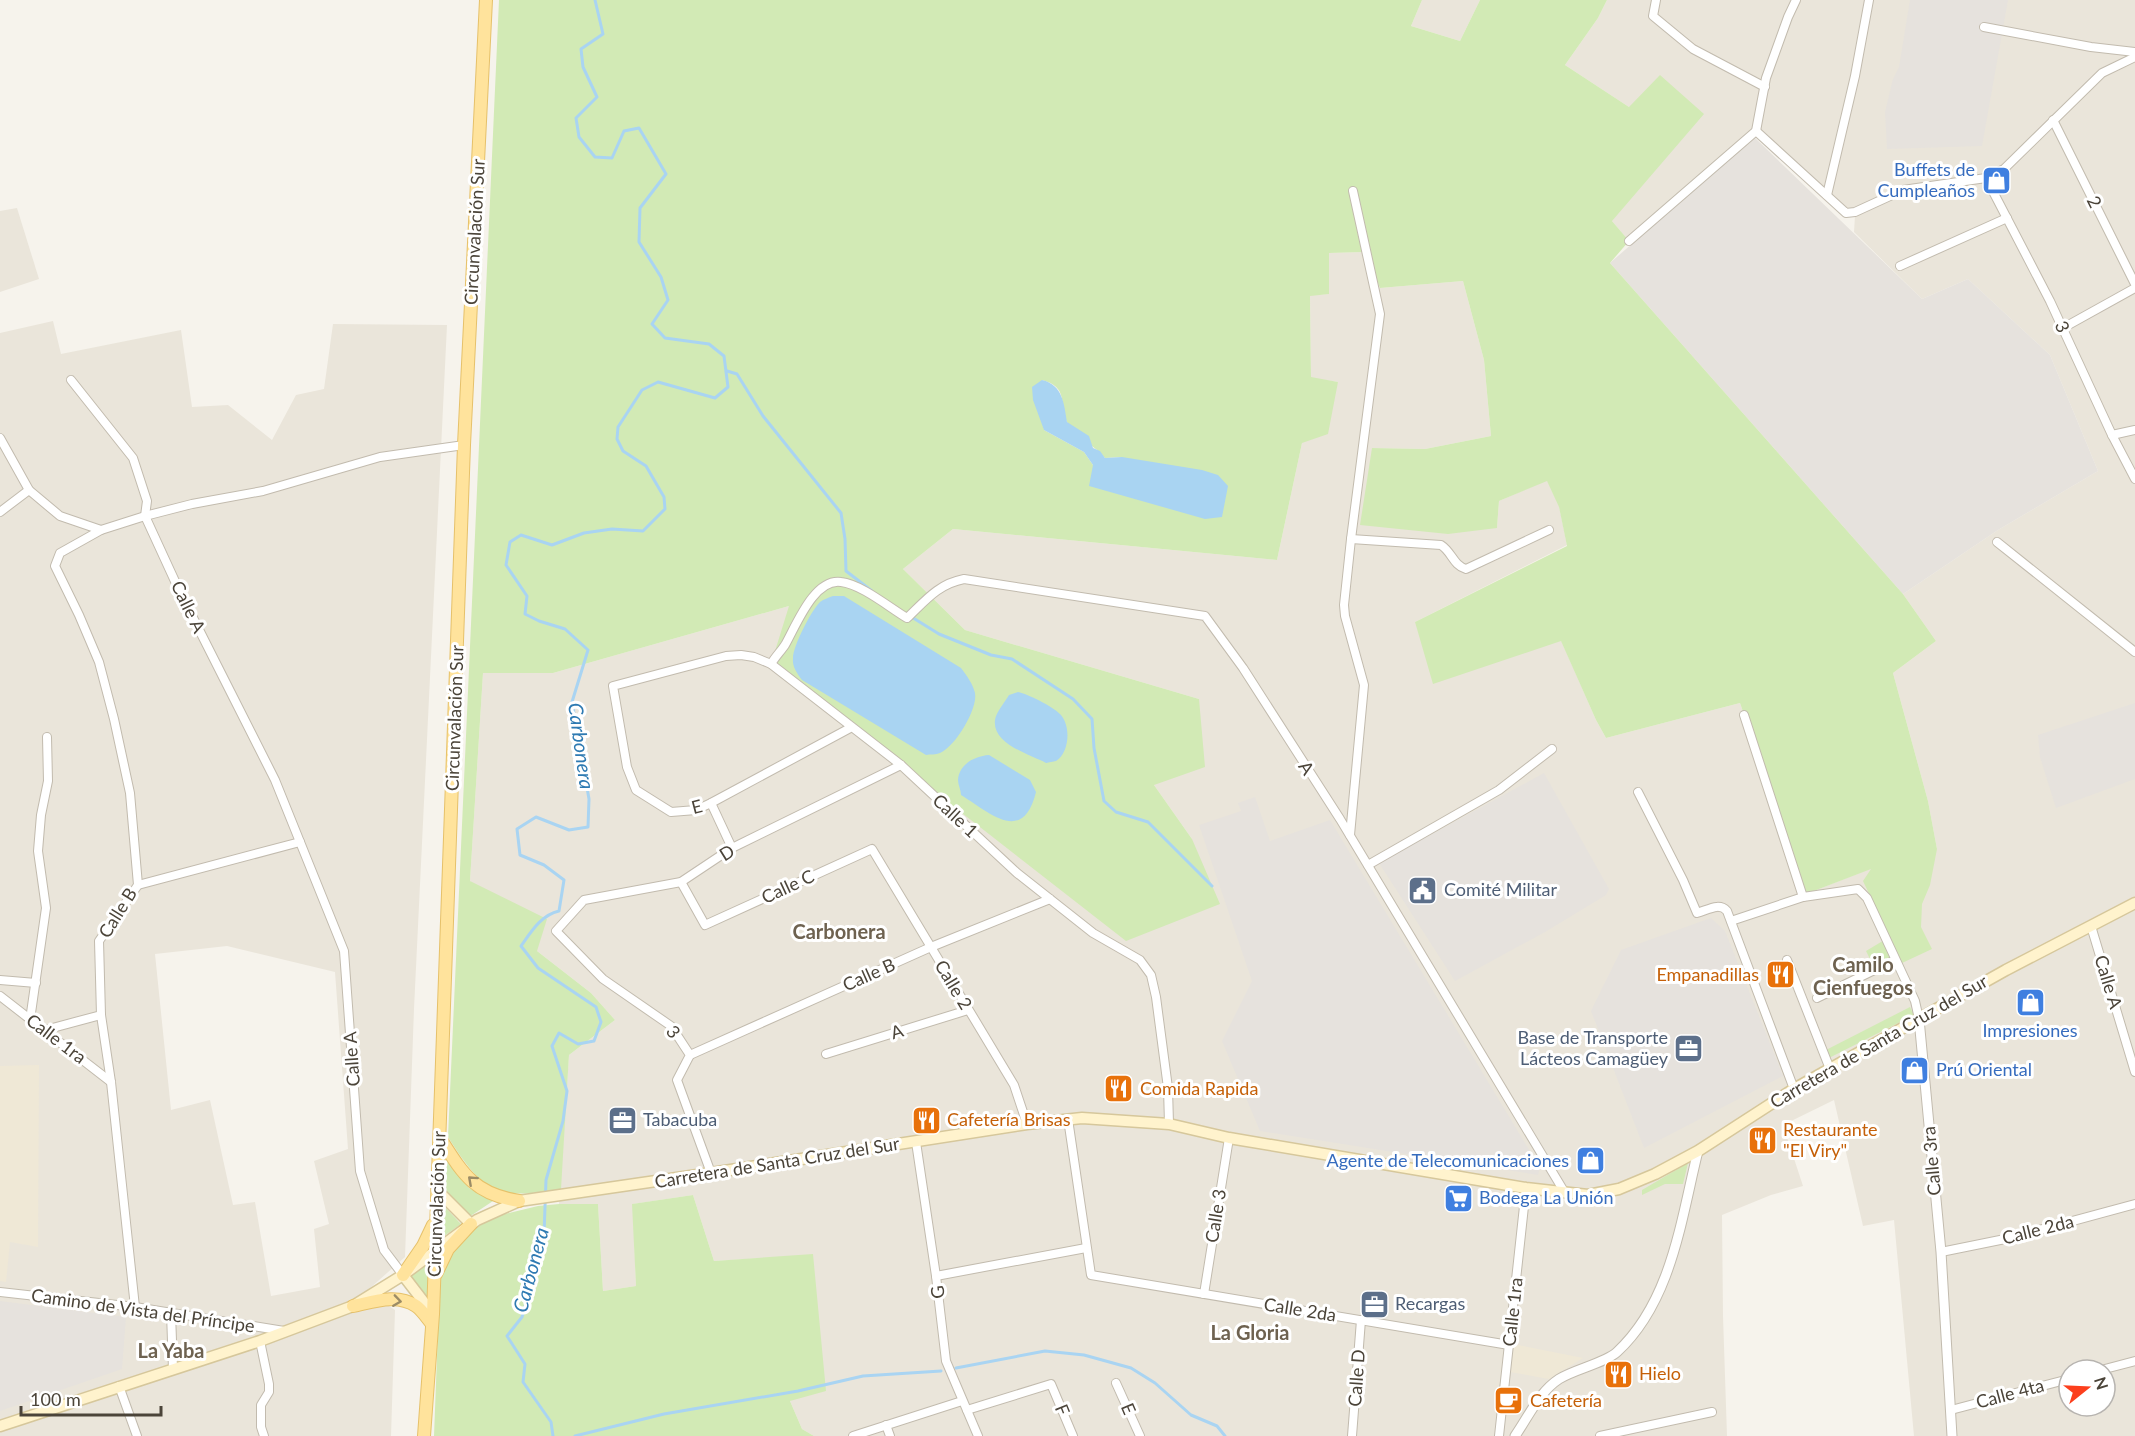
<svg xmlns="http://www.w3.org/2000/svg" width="2135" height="1436" viewBox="0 0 2135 1436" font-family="Lato,sans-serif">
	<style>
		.residential { fill: #eae5da; fill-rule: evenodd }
		.industrial { fill: #e6e2dd }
		.education { fill: #efe8d6 }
		.green { fill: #d2eab5; fill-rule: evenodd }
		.water { fill: #a9d4f2 }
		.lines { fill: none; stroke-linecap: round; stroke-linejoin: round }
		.stream { stroke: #a9d4f2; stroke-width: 3 }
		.minor-casing { stroke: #c2bbae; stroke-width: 10 }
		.tertiary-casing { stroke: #c2bbae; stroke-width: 11 }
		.secondary-casing { stroke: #d6c79b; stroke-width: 13 }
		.primary-casing { stroke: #e6c16a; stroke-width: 14 }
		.minor { stroke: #fff; stroke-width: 8 }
		.tertiary { stroke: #fff; stroke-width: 9 }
		.secondary { stroke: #fff3cd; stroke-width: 10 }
		.primary { stroke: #ffe39c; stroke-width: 12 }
		.oneway { stroke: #9c8c66 }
		.labels { text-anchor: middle; stroke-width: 6; stroke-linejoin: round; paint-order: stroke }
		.shop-label { font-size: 18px; fill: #366cbe; stroke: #fff; text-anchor: end }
		.street-label { font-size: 18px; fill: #4b4439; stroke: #fff }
		.service-label { font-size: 18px; fill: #4e5e75; stroke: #fff; text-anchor: start }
		.food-label { font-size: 18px; fill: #c56008; stroke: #fff; text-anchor: start }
		.water-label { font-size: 20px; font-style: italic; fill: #2e7ab2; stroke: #fff }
		.neighbourhood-label { font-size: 20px; font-weight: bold; fill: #6e6250; stroke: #fff }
	</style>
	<rect width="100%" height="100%" fill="#f6f3ec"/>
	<!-- residential -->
	<g class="residential">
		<path d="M1422,0H1480L1460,41L1411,26Z"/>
		<path d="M1607,0H2135V1436H1914L1894,1220L1863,1226L1834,1100L1783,1125L1803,1186L1771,1195L1722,1215L1723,1316L1727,1436H814L802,1429L790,1401L813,1255L714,1261L693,1195L633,1204L636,1286L603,1291L598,1204H559L569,1055L615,1020L591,993L537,951L470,881L483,673H553L789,606L1192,839L1154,785L1199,699L965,630L903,569L953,529L1277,560L1302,443L1338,382L1311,378L1310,295L1329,294V253L1365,252L1380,288L1463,281L1484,360L1491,436L1425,449L1372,448L1497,528L1499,501L1547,480L1559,506L1567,545L1415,622L1561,640L1596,720L1606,738L1740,703L1806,894L1872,868L1937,849L1928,801L1893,673L1936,641L1903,594L1998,530L2098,471L2050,355L1968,279L1922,299L1854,232L1855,216L1757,128L1627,239L1612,221L1629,107L1565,65L1598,18ZM2069,1370H2105V1406H2069Z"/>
		<path d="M17,208L39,279L0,292V211Z"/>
		<path d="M53,321L61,354L181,330L192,407L228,405L272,440L296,395L324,389L333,324L447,325L414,1009L405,1257L351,1305L389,1306L395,1310L391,1436H0V333ZM227,946L335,972L348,1149L314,1161L329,1224L314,1229L320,1287L271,1296L255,1202L233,1205L210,1100L171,1110L155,954Z"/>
	</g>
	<!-- industrial -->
	<g class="industrial">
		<path d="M1910,0H2008L1982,146L1887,149L1885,112L1893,79L1899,67Z"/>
		<path d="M1754,137L1922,299L1968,279L2050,355L2098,471L1998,530L1903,594L1610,263Z"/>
		<path d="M2135,703V779L2056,808L2040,757L2038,735Z"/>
		<path d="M1544,773L1609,889L1606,895L1545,932L1455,981L1379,863Z"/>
		<path d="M1255,797L1270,841L1330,820L1540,1168L1538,1175L1260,1131L1222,1041L1252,981L1199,825L1241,811L1238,803Z"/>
		<path d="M1711,918L1725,931L1783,1076L1644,1148L1591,1011L1621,950Z"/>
		<path d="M0,1301L126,1317L122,1369L0,1411Z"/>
	</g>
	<!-- education -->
	<g class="education">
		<path d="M39,1065L38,1247L10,1242L6,1282L0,1281V1066Z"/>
		<path d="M1513,1344L1583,1358L1549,1379L1510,1372Z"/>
	</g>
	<!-- green -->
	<g class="green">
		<path d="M499,0H1422L1411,26L1460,41L1480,0H1607L1598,18L1565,65L1629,107L1660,75L1704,114L1612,221L1629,241L1610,263L1903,594L1936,641L1893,673L1928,801L1937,849L1930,885L1922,904L1921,927L1932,949L1902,963L1863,881L1871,869L1806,894L1740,703L1606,738L1596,720L1561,641L1433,684L1415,622L1567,546L1559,507L1547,481L1499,501L1497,528L1448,534L1360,525L1372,448L1425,449L1491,436L1484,360L1463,281L1380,288L1365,252L1329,253V294L1310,296L1311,377L1338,382L1328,434L1302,443L1277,560L953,529L903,569L965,630L1199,699L1205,767L1154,785L1192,839L1220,904L1126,941L771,664L789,606L553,673H483L470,881L547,919L537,951L591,993L615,1020L569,1055L561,1189C496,1201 482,1191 448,1137ZM1042,380C1069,387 1059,404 1067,422C1074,436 1096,446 1105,458L1122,457L1093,465L1084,452L1044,430Z"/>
		<path d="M1886,939L1895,960L1875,969L1866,951Z"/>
		<path d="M1910,1007L1914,1015L1827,1059L1824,1051Z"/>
		<path d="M446,1160L469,1188L493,1201L469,1217L445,1192Z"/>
		<path d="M1688,1163L1683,1184H1665L1642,1195V1190Z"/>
		<path d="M693,1195L714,1261L813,1254L826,1391L790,1401L802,1429L814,1436H434L440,1277L456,1248L475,1228L497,1216L538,1206L559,1204H598L603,1291L636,1286L632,1204Z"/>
		<path d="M442,1204L461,1224L440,1239Z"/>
		<path d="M429,1262L427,1297L411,1276Z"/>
	</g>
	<!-- water -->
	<g class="water">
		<path d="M1042,380C1063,385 1064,404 1067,422L1089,436L1093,448L1100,451L1105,458L1122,457L1202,470L1218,475L1228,486L1222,517L1205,519L1089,486L1093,465L1084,452L1044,430L1033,400L1032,387Z"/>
		<path d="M833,596H844L961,668C967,676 973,684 975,693C978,709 955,747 940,753C936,755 930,754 926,755L802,680C797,673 792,667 793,658C793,646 811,611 820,602C824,599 828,598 833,596Z"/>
		<path d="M1018,692C1028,694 1052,706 1060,714C1071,725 1070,752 1056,761C1053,762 1049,762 1046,763C1029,754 992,744 995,720C996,712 1005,702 1009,695Z"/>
		<path d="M989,755L1030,780L1036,792C1023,845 990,813 961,795C961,790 958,785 958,780C959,764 975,756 989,755Z"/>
	</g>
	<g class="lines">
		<!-- stream -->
		<g class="stream">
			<path d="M727,371L737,374L763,416L841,513L845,539L846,571L872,591"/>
			<path d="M910,616L939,634L991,655L1012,659L1073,699L1092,719L1094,748L1104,801L1116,812L1148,822L1212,886"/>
			<path d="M956,1368L1045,1351L1084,1355L1131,1368L1155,1383L1191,1415L1217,1426L1225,1436"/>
			<path d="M553,1436L551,1422L523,1382L525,1364L507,1336L522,1317L534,1275L544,1234L546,1180L563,1121L567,1091L552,1046L559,1033L578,1044L594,1041L601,1022L596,1007L538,968L521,946C531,932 541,915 559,911L564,880L544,865L520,855L517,829L536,817L569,830L588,827L589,799L572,702L588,650L565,629L539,621L525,614L527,596L506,565L510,542L521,535L552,545L584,533L612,529L643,531L665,509L664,497L646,466L623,451L617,439L618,427L642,390L658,382L715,398L728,387L724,356L709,344L665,338L652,324L668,300L661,277L639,242L640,208L666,174L639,128L624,131L612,158L595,157L579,137L576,118L597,97L583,67L581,49L603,34L595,0"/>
			<path d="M575,1436L664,1414L798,1391L863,1376L941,1371"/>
		</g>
		<defs>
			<g id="minor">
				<path d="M1656,0L1653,16L1693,49L1765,87"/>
				<path d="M1984,27L2091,47L2135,52"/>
				<path d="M2053,120L2135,284"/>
				<path d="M1756,131L1846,213L1855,212L1903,190L1986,178L2004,169L2102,73L2135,57"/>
				<path d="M1986,178L2050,301L2112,435L2135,479"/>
				<path d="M1827,195L1855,76L1869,0"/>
				<path d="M1629,241L1756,131L1766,78L1788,17L1796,0"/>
				<path d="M1900,266L2007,218"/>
				<path d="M2063,328L2135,288"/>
				<path d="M71,380L133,458L147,501L145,516L179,590L275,780L344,951L360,1171L384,1250L403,1275"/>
				<path d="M2112,435L2135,430"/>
				<path d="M0,438L29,490L60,516L101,530"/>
				<path d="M0,512L29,490"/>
				<path d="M1351,539L1441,545C1452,552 1453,565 1466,569L1549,530"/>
				<path d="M1997,542L2135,652"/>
				<path d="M771,664C775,657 781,651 785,645C796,626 814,578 841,582C861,584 890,608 907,618C925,601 938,584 964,579L1205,616L1243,668L1340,819L1565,1193"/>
				<path d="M1744,715L1803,897"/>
				<path d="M852,727L711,803L696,810L671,812L636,790L627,767L613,686L726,656L741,655L754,657L771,664L901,765L1017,873L1093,933L1140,960L1151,975L1156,997L1168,1088L1169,1124"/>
				<path d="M1638,792L1683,880L1697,913C1708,910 1719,902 1727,911L1794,1089"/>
				<path d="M711,803L732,848"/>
				<path d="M1350,835L1364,685L1345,616L1344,605L1351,539L1380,314L1353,191"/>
				<path d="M1368,865L1499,790L1552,749"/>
				<path d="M681,882L705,925L872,849L1014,1085L1027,1124"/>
				<path d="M138,885L300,842"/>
				<path d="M1731,921L1803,897L1858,889L1867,898L1915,1001L1919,1019"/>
				<path d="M2091,926L2135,1072"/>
				<path d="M1787,960L1830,1069"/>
				<path d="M0,980L36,983"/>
				<path d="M0,996L111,1082"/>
				<path d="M1817,998L1895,960"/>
				<path d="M30,1020L46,908L38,851L41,815L48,781L47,737"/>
				<path d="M45,1030L101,1015"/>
				<path d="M826,1054L968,1010"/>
				<path d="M690,1055L931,947L1050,899"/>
				<path d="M1068,1119L1091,1275L1509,1345"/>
				<path d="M916,1142L936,1276L946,1361L978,1436"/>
				<path d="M711,1173L677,1080L690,1055L671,1026L603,979L556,931L584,900L681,882L732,848L901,765"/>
				<path d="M1941,1252L2010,1238L2135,1204"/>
				<path d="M936,1276L1086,1248"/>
				<path d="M0,1292L135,1307L284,1331"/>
				<path d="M1204,1294L1229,1138"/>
				<path d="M135,1307L111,1082L101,1015L99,941L138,885L130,793L114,719L99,662L79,615L55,566L60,553L101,530L145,516L192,504L263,491L380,457L464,445"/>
				<path d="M171,1313L173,1369"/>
				<path d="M260,1341L269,1384V1392L261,1405V1427L264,1436"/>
				<path d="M2101,1370L2135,1361"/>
				<path d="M1116,1383L1140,1436"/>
				<path d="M119,1386L137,1436"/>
				<path d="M967,1410L1051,1384L1073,1436"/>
				<path d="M1951,1410L2069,1379"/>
				<path d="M886,1425L890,1436"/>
				<path d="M853,1436L962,1401"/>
				<path d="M1352,1436L1361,1320"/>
				<path d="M1499,1436L1526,1188"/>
				<path d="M1600,1436L1712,1412"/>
			</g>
			<g id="tertiary">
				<path d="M1919,1019L1941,1252L1952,1436"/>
				<path d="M1515,1436C1529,1416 1539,1392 1559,1379C1575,1369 1605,1363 1617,1352C1672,1301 1681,1219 1698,1151"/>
			</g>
			<g id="secondary">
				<path d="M437,1190L471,1224"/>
				<path d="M403,1275L433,1314"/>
				<path d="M0,1426L260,1341L353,1306L403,1275L477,1220L519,1201L711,1173L1027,1124L1082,1118L1169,1124L1229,1138L1526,1188L1588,1195L1619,1189L1655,1174L1698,1151L1794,1089L2006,970L2135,903"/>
			</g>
			<g id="primary">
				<path d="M440,1138C463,1174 474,1194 519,1201"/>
				<path d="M436,1274L448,1249L471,1224"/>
				<path d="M403,1275L423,1246L433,1225"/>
				<path d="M353,1306C373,1302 397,1293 416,1306C422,1310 427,1318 432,1324"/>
				<path d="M424,1436L433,1314L464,445L486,0"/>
			</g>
		</defs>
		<!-- minor casing -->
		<use href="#minor" class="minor-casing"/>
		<!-- tertiary casing -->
		<use href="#tertiary" class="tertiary-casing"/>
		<!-- secondary casing -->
		<use href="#secondary" class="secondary-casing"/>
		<!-- primary casing -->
		<use href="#primary" class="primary-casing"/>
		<!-- minor -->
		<use href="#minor" class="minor"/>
		<!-- tertiary -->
		<use href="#tertiary" class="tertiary"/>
		<!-- secondary -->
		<use href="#secondary" class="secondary"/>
		<!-- primary -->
		<use href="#primary" class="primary"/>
	</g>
	<!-- one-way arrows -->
	<defs><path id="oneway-chevron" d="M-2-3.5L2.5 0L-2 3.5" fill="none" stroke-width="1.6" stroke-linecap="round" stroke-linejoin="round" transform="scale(1.5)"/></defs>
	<g class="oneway">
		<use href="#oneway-chevron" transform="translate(472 1180) rotate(-138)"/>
		<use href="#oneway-chevron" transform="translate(397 1301) rotate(8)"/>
	</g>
	<!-- icons -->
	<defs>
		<symbol id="shop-square" viewBox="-11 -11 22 22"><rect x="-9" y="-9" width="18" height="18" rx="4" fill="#3f7fe0" stroke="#fff"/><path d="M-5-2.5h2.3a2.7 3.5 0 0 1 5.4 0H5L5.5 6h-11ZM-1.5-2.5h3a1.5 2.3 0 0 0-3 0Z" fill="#fff"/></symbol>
		<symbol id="civic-square" viewBox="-11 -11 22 22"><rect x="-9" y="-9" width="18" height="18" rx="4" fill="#5c6f8a" stroke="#fff"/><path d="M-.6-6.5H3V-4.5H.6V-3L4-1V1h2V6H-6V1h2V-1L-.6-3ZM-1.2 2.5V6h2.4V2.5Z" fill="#fff"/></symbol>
		<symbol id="restaurant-square" viewBox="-11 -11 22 22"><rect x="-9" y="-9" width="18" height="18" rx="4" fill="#e8710a" stroke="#fff"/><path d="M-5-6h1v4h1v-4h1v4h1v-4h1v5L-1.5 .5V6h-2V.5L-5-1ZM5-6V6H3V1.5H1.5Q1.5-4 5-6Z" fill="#fff"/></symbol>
		<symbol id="office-square" viewBox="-11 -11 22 22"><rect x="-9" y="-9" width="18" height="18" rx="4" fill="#5c6f8a" stroke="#fff"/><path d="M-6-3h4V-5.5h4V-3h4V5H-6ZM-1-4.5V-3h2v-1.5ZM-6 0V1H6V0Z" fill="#fff"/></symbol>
		<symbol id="supermarket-square" viewBox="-11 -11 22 22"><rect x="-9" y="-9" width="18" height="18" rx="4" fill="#3f7fe0" stroke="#fff"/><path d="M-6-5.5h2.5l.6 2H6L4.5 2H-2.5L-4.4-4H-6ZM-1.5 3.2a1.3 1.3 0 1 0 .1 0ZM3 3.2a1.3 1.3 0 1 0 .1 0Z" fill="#fff"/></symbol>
		<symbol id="cafe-square" viewBox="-11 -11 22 22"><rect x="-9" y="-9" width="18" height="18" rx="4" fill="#e8710a" stroke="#fff"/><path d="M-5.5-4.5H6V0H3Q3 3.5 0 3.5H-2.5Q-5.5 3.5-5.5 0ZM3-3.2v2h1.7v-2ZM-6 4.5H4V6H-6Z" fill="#fff"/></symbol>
	</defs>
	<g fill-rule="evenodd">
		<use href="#shop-square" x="1980" y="164" width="33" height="33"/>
		<use href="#civic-square" x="1406" y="874" width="33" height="33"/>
		<use href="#restaurant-square" x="1764" y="958" width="33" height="33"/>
		<use href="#shop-square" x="2014" y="986" width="33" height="33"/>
		<use href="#office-square" x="1672" y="1032" width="33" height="33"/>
		<use href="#shop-square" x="1898" y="1054" width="33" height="33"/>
		<use href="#restaurant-square" x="1102" y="1072" width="33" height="33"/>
		<use href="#office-square" x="606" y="1104" width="33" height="33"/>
		<use href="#restaurant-square" x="910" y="1104" width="33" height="33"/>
		<use href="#restaurant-square" x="1746" y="1124" width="33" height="33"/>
		<use href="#shop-square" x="1574" y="1144" width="33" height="33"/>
		<use href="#supermarket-square" x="1442" y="1182" width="33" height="33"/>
		<use href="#office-square" x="1358" y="1288" width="33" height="33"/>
		<use href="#restaurant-square" x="1602" y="1358" width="33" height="33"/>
		<use href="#cafe-square" x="1492" y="1384" width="33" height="33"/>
	</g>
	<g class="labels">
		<!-- shop labels -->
		<g class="shop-label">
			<text x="1975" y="176">Buffets de<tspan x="1975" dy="21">Cumpleaños</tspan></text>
			<text x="2030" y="1037" text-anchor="middle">Impresiones</text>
			<text x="1936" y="1076" text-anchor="start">Prú Oriental</text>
			<text x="1569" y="1167">Agente de Telecomunicaciones</text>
			<text x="1479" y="1204" text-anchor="start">Bodega La Unión</text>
		</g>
		<!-- street labels -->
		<g class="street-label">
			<text transform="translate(2094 202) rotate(63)" y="6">2</text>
			<text transform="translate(475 232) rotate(-87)" y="6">Circunvalación Sur</text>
			<text transform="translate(2062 327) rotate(65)" y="6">3</text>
			<text transform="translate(188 607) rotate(64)" y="6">Calle A</text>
			<text transform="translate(455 718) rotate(-88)" y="6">Circunvalación Sur</text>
			<text transform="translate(1306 768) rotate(57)" y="6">A</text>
			<text transform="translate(697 807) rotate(-15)" y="6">E</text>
			<text transform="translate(955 816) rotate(43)" y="6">Calle 1</text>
			<text transform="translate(727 853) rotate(-32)" y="6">D</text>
			<text transform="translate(788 887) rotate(-25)" y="6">Calle C</text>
			<text transform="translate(118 913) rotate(-58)" y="6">Calle B</text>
			<text transform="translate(869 975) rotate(-24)" y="6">Calle B</text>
			<text transform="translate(2108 982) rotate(73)" y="6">Calle A</text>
			<text transform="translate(953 985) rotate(59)" y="6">Calle 2</text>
			<text transform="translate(673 1032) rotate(51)" y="6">3</text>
			<text transform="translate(897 1032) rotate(-17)" y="6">A</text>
			<text transform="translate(56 1039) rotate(37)" y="6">Calle 1ra</text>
			<text transform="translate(1879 1042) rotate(-30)" y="6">Carretera de Santa Cruz del Sur</text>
			<text transform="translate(352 1059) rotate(-94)" y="6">Calle A</text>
			<text transform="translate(1932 1161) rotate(-95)" y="6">Calle 3ra</text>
			<text transform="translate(777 1163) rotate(-9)" y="6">Carretera de Santa Cruz del Sur</text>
			<text transform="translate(437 1204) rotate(-88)" y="6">Circunvalación Sur</text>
			<text transform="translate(1216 1216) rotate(-81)" y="6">Calle 3</text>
			<text transform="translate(2038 1230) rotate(-14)" y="6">Calle 2da</text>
			<text transform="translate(938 1292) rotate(-96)" y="6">G</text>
			<text transform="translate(1300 1310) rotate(9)" y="6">Calle 2da</text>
			<text transform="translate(143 1311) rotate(8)" y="6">Camino de Vista del Príncipe</text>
			<text transform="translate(1513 1312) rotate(-84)" y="6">Calle 1ra</text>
			<text transform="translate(1357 1378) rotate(-86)" y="6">Calle D</text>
			<text transform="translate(2010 1394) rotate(-15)" y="6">Calle 4ta</text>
			<text transform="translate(1128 1409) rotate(67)" y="6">E</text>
			<text transform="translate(1062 1410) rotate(68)" y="6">F</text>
		</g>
		<!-- service labels -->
		<g class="service-label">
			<text x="1444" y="896">Comité Militar</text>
			<text x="1668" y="1044" text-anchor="end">Base de Transporte<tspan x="1668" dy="21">Lácteos Camagüey</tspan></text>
			<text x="643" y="1126">Tabacuba</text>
			<text x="1395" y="1310">Recargas</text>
		</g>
		<!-- food labels -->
		<g class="food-label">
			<text x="1759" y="981" text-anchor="end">Empanadillas</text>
			<text x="1140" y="1095">Comida Rapida</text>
			<text x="947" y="1126">Cafetería Brisas</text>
			<text x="1783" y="1136">Restaurante<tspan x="1783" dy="21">"El Viry"</tspan></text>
			<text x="1639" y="1380">Hielo</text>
			<text x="1530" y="1407">Cafetería</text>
		</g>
		<!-- water labels -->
		<g class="water-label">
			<text transform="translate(581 746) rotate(82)" y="7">Carbonera</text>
			<text transform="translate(531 1270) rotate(-75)" y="7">Carbonera</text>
		</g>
		<!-- neighbourhood labels -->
		<g class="neighbourhood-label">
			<text x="839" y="939">Carbonera</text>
			<text x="1863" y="972">Camilo<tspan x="1863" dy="23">Cienfuegos</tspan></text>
			<text x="1250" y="1340">La Gloria</text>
			<text x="171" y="1358">La Yaba</text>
		</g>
	</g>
	<!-- north arrow -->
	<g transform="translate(2087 1388) rotate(72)"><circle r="28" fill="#ffffff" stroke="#b7b4b0" stroke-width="1.5"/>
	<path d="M0-4.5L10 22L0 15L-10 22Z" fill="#fc3f1d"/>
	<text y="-9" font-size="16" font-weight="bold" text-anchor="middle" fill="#4b4439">N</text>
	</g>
	<!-- scale -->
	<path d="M21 1406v9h140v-9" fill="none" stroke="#4b4439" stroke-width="3"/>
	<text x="30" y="1406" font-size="18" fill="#4b4439" stroke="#ffffff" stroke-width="4.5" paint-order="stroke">100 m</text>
</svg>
